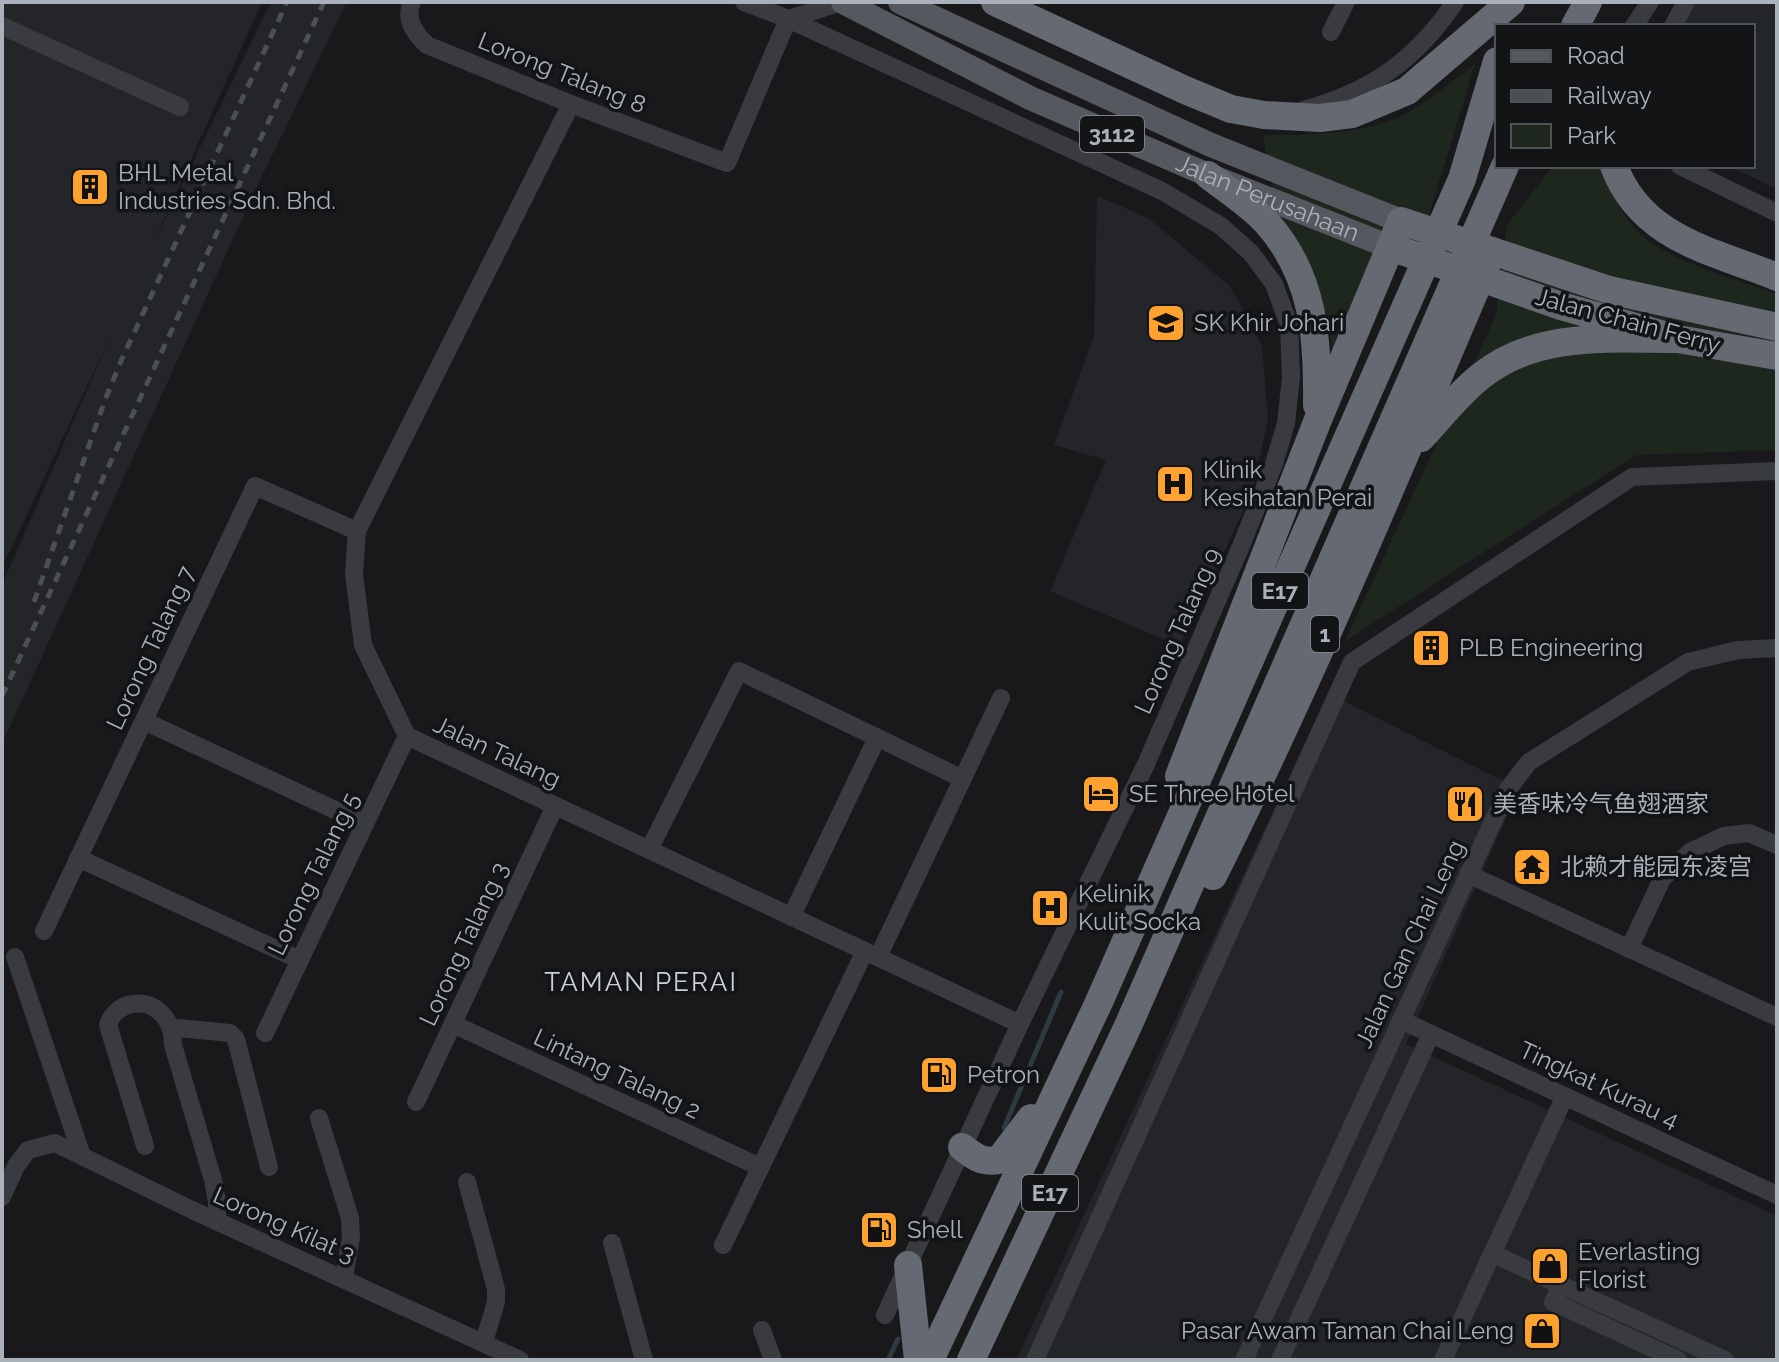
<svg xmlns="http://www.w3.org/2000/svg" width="1779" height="1362" viewBox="0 0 1779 1362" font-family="Raleway,'Noto Sans SC',sans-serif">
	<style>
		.built { fill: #242528 }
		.green { fill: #1e271e }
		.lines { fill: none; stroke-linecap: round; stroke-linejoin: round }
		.stream { stroke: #2d3a40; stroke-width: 5 }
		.minor { stroke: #393b40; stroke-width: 18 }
		.major { stroke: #55585f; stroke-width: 24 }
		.highway { stroke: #656a72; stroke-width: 28 }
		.rail { stroke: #4c4f55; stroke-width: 5; stroke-dasharray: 10 8; stroke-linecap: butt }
		.highway-bridge { stroke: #656a72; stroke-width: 28 }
		.labels { text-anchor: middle; stroke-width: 7; stroke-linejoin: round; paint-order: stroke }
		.shield { fill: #131416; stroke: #7d828a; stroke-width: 2 }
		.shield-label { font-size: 22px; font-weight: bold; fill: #aab1bb }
		.street-label { font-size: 24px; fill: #aab1bb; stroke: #131416 }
		.poi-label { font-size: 24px; fill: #aab1bb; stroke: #131416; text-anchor: start }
		.neighbourhood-label { font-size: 26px; letter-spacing: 2px; fill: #cbd0d7; stroke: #131416 }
	</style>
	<rect width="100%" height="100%" fill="#19191b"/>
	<!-- built -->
	<g class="built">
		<path d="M2,2H262L152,246L271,2H347L260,180L2,744V585L111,335L2,568Z"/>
		<path d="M1695,2H1777V189L1729,166H1753V26H1682Z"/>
		<path d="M1097,196L1148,218L1230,286L1262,346L1268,419L1252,493L1179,646L1050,591L1106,460L1054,445L1094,336Z"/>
		<path d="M1328,693L1519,789L1406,1044L1777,1216V1360H1016Z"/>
	</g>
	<!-- green -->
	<g class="green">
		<path d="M1475,64L1426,225L1402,212L1334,364L1328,318L1299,254L1279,222L1263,135C1304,135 1347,135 1387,122C1417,112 1449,83 1475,64Z"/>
		<path d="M1553,166H1602C1609,188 1624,220 1641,235C1671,261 1739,281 1777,294V450L1636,455L1345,641L1496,315L1507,225Z"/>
	</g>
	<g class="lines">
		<!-- stream -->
		<g class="stream">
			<path d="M1004,1128L1061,992"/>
			<path d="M888,1360L898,1339"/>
		</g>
		<!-- minor -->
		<g class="minor">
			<path d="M412,2C404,19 415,34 427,45L571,104L727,163L788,19"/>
			<path d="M744,2L788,19L1162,191L1221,226L1251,253L1274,284L1289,325L1291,377L1286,423L1274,464L1241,546L1146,764L1020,1024L885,1315"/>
			<path d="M788,19L842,2"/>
			<path d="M2,26L180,107"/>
			<path d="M1634,26L1650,2"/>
			<path d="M1673,26L1686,2"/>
			<path d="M1331,32L1346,2"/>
			<path d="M571,104L357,531L354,574L363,645L407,736L1020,1024"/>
			<path d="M1303,110C1370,92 1416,60 1455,2"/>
			<path d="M1680,166L1777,213"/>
			<path d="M144,721L365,824"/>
			<path d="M649,850L739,671L961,778"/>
			<path d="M78,858L300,960"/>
			<path d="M1468,874L1777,1017"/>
			<path d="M791,917L877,738"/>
			<path d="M44,931L255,486L357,531"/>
			<path d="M1629,949L1662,879L1690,852L1724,836L1749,833L1777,845"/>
			<path d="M15,957L82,1156"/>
			<path d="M878,957L1001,698"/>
			<path d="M1401,1020L1777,1195"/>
			<path d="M453,1024L760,1167"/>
			<path d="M173,1033L179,1028L230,1033L236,1039L269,1167"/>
			<path d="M265,1033L407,736"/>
			<path d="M416,1102L555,806"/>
			<path d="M319,1118L350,1218L351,1238L344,1277"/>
			<path d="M145,1146L108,1025C115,1002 146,996 162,1014C170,1022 173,1035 173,1045L213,1180L217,1201V1219"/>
			<path d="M467,1182L496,1289V1302L484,1342"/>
			<path d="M2,1197L16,1166L28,1150L55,1143L192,1210L520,1360"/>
			<path d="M612,1243L644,1360"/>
			<path d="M723,1245L865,951"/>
			<path d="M1493,1254L1725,1360"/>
			<path d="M1562,1285L1553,1302L1678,1360"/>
			<path d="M762,1330L773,1360"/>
			<path d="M1035,1360L1352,662L1632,477L1777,471"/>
			<path d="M1244,1360L1508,789L1529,762L1688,662L1738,650L1777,648"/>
			<path d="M1280,1360L1431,1034"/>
			<path d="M1443,1360L1565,1096"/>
		</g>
		<!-- major -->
		<g class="major">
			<path id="s1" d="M843,2L1030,98L1208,175L1390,247"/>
			<path d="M900,2L1211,145L1401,221"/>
		</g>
		<!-- highway -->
		<g class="highway">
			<path d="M995,2L1185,90L1231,109L1264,115L1320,118L1352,114L1407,91L1511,2"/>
			<path d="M1575,26L1588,2"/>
			<path d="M1614,166C1641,239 1713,251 1777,277"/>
			<path d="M1208,175C1227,190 1251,205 1267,223C1314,276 1318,338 1317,405"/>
			<path d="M1481,278L1561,306L1678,339L1777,356"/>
			<path d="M1421,438C1440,418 1459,393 1481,376C1537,331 1611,339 1678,339"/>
			<path d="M1179,776L1317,422L1400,224"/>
			<path d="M1213,876C1315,672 1402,461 1492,251L1609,290L1777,327"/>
			<path d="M962,1147C975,1157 982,1163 999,1160L1031,1118"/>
			<path d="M908,1265L918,1360"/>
			<path d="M930,1360L1099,1002L1462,179L1497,61"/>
			<path d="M971,1360L1128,1026L1505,166"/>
		</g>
		<!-- rail -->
		<g class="rail">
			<path d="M34,602L105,400L121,361L287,2"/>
			<path d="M2,696L324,2"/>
		</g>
		<!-- highway-bridge -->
		<g class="highway-bridge">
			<path d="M1401,221L1492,251"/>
			<path d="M1390,247L1481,278"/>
		</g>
	</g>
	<!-- icons -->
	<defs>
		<symbol id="building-square" viewBox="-11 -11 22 22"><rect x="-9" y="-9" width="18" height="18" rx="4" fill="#fda22f" stroke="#131416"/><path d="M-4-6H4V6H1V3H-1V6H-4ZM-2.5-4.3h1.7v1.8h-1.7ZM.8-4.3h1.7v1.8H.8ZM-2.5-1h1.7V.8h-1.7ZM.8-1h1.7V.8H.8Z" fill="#111"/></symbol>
		<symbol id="school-square" viewBox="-11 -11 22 22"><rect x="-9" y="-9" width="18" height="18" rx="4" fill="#fda22f" stroke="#131416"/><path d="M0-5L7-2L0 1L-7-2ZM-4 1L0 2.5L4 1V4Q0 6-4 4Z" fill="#111"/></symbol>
		<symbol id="hospital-square" viewBox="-11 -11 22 22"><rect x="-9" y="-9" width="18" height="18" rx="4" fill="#fda22f" stroke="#131416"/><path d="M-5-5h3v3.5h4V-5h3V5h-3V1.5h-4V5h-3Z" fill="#111"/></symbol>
		<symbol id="hotel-square" viewBox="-11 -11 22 22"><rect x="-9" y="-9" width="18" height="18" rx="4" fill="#fda22f" stroke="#131416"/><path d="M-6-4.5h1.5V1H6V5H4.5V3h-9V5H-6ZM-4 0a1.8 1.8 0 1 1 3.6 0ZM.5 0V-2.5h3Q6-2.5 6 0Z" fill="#111"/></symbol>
		<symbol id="restaurant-square" viewBox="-11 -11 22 22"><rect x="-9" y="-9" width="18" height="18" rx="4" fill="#fda22f" stroke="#131416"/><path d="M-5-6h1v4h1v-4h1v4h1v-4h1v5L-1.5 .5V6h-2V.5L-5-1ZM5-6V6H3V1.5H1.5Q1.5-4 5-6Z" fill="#111"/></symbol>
		<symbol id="temple-square" viewBox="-11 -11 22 22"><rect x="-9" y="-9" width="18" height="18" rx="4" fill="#fda22f" stroke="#131416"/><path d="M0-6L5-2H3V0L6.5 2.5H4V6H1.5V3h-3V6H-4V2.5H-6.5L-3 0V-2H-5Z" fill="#111"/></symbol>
		<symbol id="fuel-square" viewBox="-11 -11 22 22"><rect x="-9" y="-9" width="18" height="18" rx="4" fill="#fda22f" stroke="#131416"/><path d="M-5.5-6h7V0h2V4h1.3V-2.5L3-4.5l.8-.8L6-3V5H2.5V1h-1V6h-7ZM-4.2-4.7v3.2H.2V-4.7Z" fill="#111"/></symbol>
		<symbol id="shop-square" viewBox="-11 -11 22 22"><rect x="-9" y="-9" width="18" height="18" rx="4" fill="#fda22f" stroke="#131416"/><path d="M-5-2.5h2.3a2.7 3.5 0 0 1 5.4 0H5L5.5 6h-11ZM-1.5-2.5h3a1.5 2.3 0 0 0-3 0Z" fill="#111"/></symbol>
	</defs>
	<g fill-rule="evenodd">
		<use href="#building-square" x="68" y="165" width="44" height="44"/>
		<use href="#school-square" x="1144" y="301" width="44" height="44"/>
		<use href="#hospital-square" x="1153" y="462" width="44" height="44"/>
		<use href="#building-square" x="1409" y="626" width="44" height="44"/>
		<use href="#hotel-square" x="1079" y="772" width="44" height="44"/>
		<use href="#restaurant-square" x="1443" y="782" width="44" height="44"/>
		<use href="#temple-square" x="1510" y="845" width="44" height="44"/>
		<use href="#hospital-square" x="1028" y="886" width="44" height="44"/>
		<use href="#fuel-square" x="917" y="1053" width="44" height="44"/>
		<use href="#fuel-square" x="857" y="1208" width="44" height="44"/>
		<use href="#shop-square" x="1528" y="1244" width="44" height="44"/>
		<use href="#shop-square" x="1520" y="1309" width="44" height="44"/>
	</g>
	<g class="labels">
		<!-- shield labels -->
		<g class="shield">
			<rect x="1080" y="116" width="64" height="36" rx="6"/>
			<rect x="1252" y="573" width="56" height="36" rx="6"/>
			<rect x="1311" y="616" width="28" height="36" rx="6"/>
			<rect x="1022" y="1175" width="56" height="36" rx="6"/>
		</g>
		<g class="shield-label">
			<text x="1112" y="142">3112</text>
			<text x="1280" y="599">E17</text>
			<text x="1325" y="642">1</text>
			<text x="1050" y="1201">E17</text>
		</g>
		<!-- street labels -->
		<g class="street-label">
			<text transform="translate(562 73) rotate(22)" y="8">Lorong Talang 8</text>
			<text dy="8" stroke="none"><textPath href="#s1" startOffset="468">Jalan Perusahaan</textPath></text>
			<text transform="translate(1628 321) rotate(15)" y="8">Jalan Chain Ferry</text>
			<text transform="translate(1178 631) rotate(-66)" y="8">Lorong Talang 9</text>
			<text transform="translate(151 648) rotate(-65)" y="8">Lorong Talang 7</text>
			<text transform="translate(497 752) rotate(25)" y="8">Jalan Talang</text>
			<text transform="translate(314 874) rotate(-64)" y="8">Lorong Talang 5</text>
			<text transform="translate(464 944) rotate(-65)" y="8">Lorong Talang 3</text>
			<text transform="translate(1410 944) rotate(-65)" y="8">Jalan Gan Chai Leng</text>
			<text transform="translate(617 1074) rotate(25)" y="8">Lintang Talang 2</text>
			<text transform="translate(1599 1085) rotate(25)" y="8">Tingkat Kurau 4</text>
			<text transform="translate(284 1225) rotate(24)" y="8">Lorong Kilat 3</text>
		</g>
		<!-- poi labels -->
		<g class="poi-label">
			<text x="118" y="181">BHL Metal<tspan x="118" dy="28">Industries Sdn. Bhd.</tspan></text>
			<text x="1194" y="331">SK Khir Johari</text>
			<text x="1203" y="478">Klinik<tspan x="1203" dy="28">Kesihatan Perai</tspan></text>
			<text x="1459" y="656">PLB Engineering</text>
			<text x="1129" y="802">SE Three Hotel</text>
			<text x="1493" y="812">美香味冷气鱼翅酒家</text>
			<text x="1560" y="875">北赖才能园东凌宫</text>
			<text x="1078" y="902">Kelinik<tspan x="1078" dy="28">Kulit Socka</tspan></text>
			<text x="967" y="1083">Petron</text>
			<text x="907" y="1238">Shell</text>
			<text x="1578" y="1260">Everlasting<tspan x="1578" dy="28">Florist</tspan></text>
			<text x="1514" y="1339" text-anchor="end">Pasar Awam Taman Chai Leng</text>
		</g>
		<!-- neighbourhood labels -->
		<g class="neighbourhood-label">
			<text x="641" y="991">TAMAN PERAI</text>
		</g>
	</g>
	<!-- border -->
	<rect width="1779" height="1362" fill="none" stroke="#aab1bb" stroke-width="8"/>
	<!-- legend -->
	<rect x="1495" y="24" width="260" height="144" fill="#131416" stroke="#4f5358" stroke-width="2"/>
	<rect x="1511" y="50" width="40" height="12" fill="#55585f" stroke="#4f5358" stroke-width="2"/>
	<text x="1567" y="64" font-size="24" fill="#aab1bb">Road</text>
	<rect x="1511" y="90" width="40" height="12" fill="#4c4f55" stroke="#4f5358" stroke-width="2"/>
	<text x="1567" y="104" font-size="24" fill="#aab1bb">Railway</text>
	<rect x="1511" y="124" width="40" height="24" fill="#1e271e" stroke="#4f5358" stroke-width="2"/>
	<text x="1567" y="144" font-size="24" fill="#aab1bb">Park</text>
</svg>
